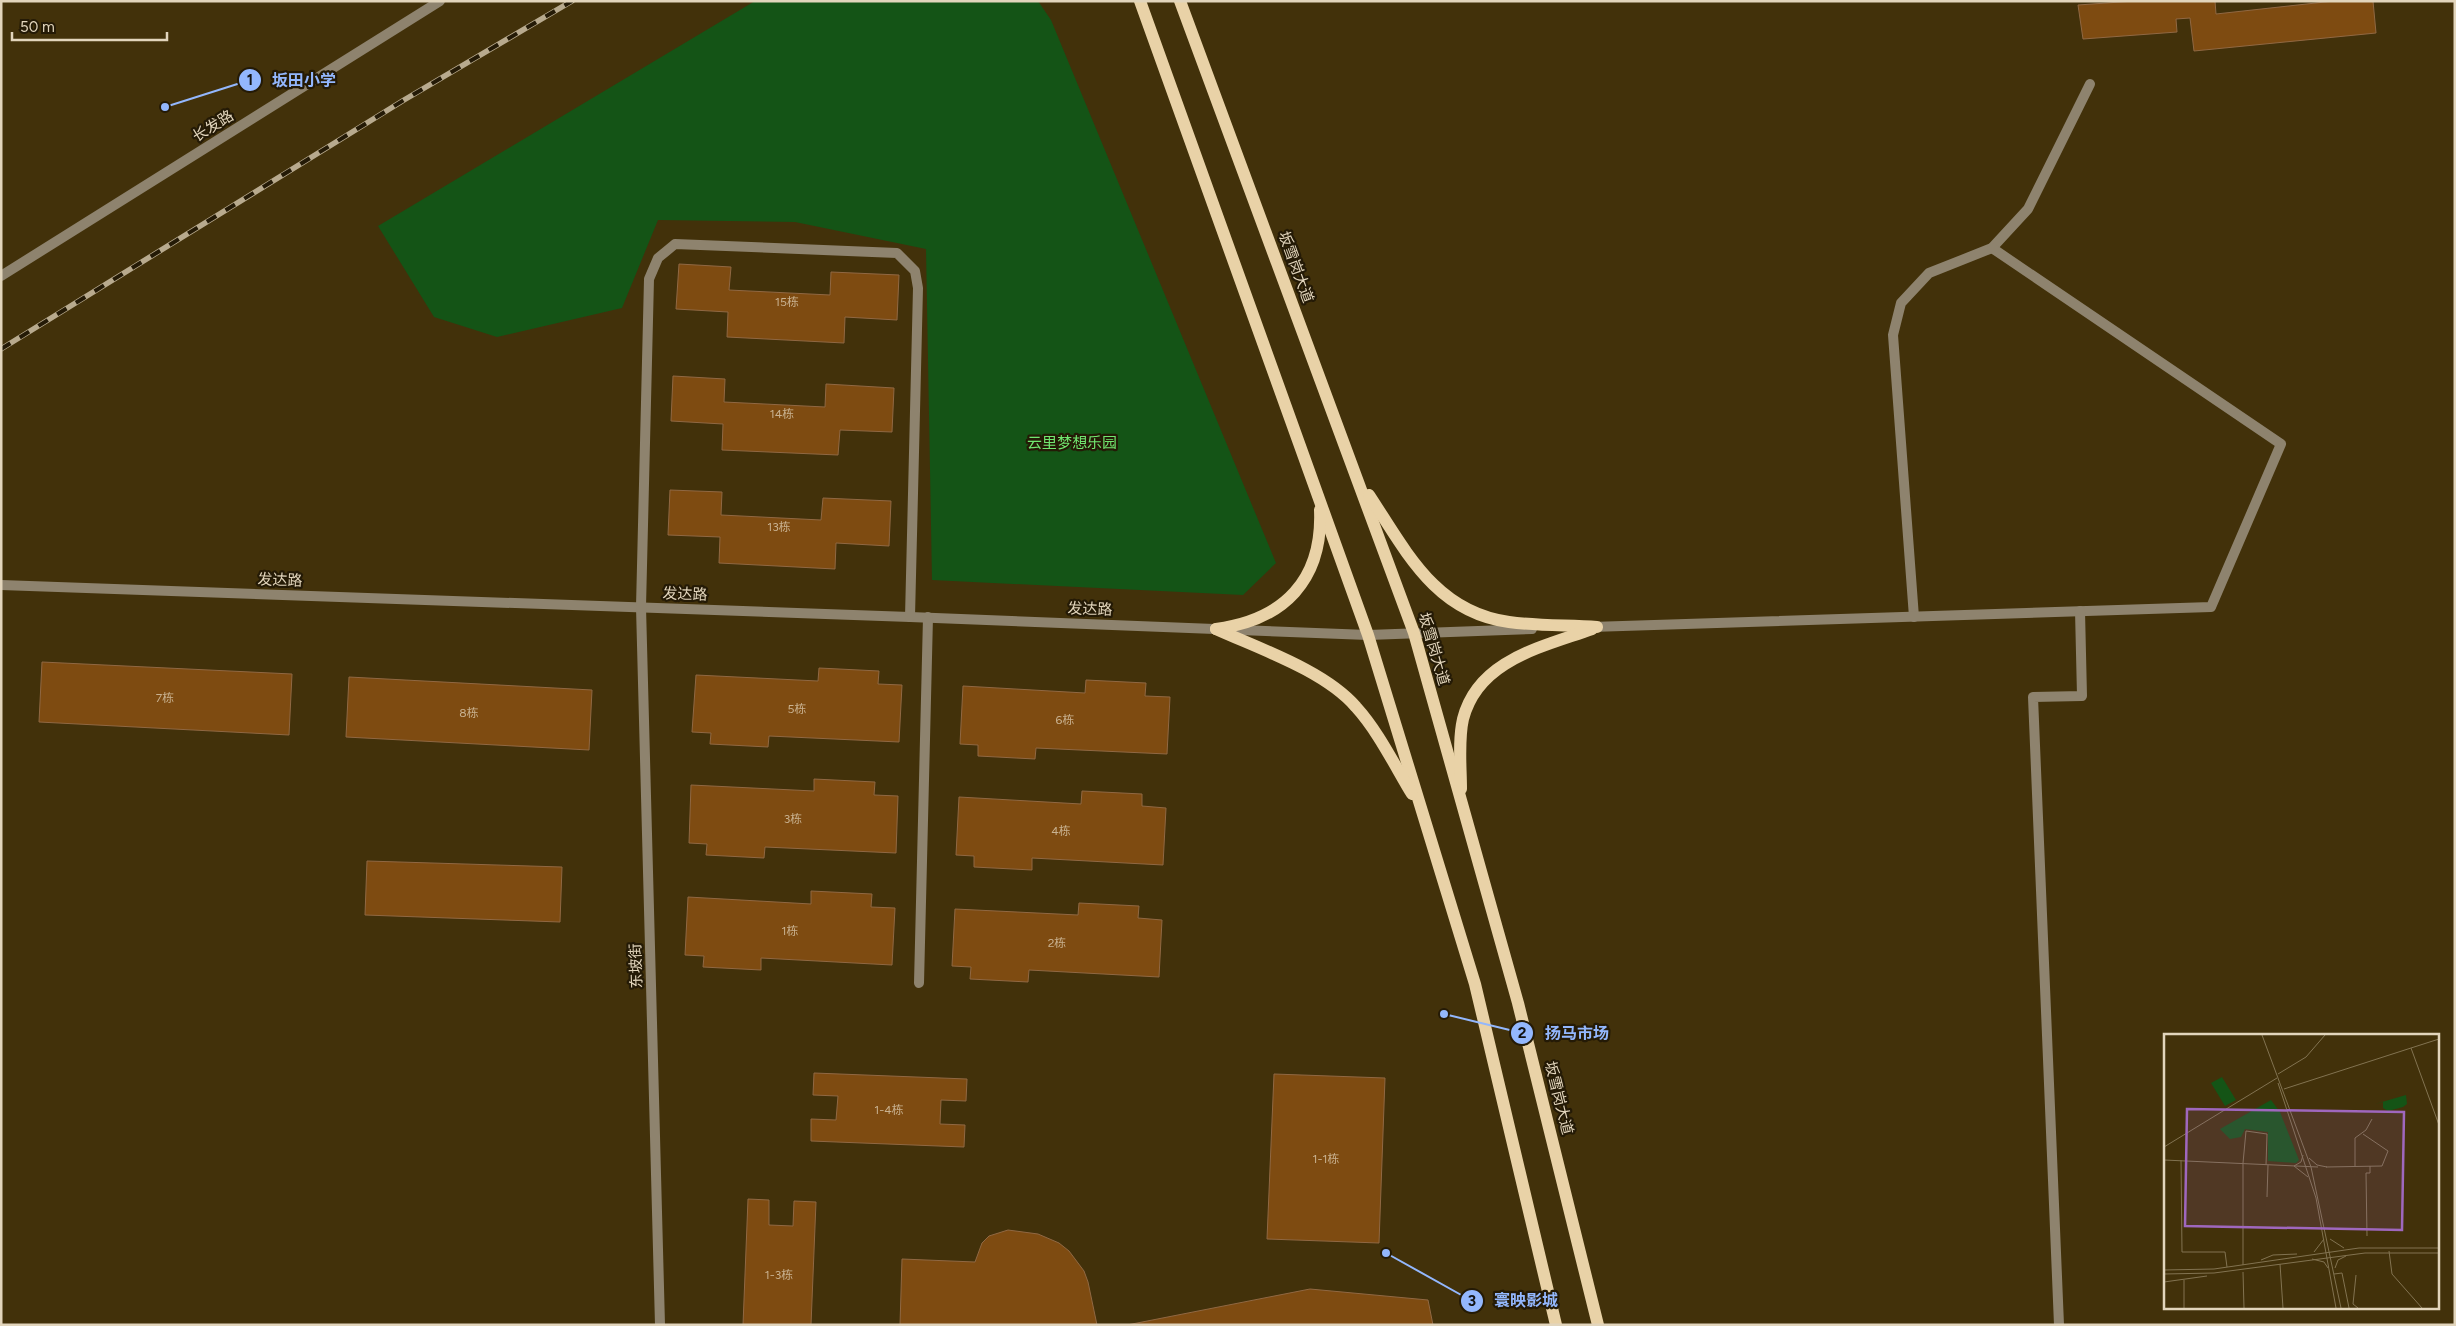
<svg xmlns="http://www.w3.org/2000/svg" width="2456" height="1326" viewBox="0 0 2456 1326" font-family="Figtree,'Noto Sans SC',sans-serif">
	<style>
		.green { fill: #145416 }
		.building { fill: #7e4b11; stroke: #906843 }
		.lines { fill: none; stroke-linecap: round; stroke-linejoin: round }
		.minor { stroke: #8e836e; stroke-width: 10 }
		.tertiary { stroke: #8e836e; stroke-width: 10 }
		.primary { stroke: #e9d2a7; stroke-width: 12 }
		.rail-casing { stroke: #b8aa8e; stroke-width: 5.5 }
		.rail { stroke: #241a06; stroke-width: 4; stroke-dasharray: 11; stroke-linecap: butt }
		.labels { text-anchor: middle; stroke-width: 4.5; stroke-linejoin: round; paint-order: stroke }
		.number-label { font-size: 12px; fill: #c9b291 }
		.street-label { font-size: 15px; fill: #e2d5bc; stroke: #241a06 }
		.park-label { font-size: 15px; fill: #71e770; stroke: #241a06 }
		.inset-road { fill: none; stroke: #827351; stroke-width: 1 }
		.view { fill: #9f67be; fill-opacity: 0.15; stroke: #9f67be; stroke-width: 2.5 }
		.inset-edge { fill: none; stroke: #e2d5bc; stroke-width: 2.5 }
		.leader { fill: none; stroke: #93b7fd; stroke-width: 2 }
		.callout-dot { fill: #93b7fd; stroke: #241a06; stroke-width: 2 }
		.mark-label { font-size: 15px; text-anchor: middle; font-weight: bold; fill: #111 }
		.callout-label { font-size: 16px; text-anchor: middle; font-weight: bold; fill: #93b7fd; stroke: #241a06; stroke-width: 4.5; stroke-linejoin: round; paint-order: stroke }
	</style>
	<rect width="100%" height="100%" fill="#42310a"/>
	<!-- green -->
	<path class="green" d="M755,1H1038L1051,20L1276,563L1243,595L932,580L926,249L795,222L658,220L622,308L497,337L434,317L378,226Z"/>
	<!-- building -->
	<g class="building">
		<path d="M2135,1H2215L2216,14L2334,1H2373L2376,33L2194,51L2190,18L2176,19L2177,32L2083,39L2078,5Z"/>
		<path d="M679,264L731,267L729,290L830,295L831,272L899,275L897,320L845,317L844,343L727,337L728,312L676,309Z"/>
		<path d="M673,376L725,379L724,402L825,407L826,384L894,388L892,432L840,430L838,455L722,450L723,424L671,421Z"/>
		<path d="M670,490L722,492L721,515L821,520L823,498L891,501L889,546L836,543L835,569L719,563L720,537L668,535Z"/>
		<path d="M42,662L292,674L289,735L39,722Z"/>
		<path d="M819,668L879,671L878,684L902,685L899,742L769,736L768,747L710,744L711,733L692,732L696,675L818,681Z"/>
		<path d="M349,677L592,690L589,750L346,737Z"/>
		<path d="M1086,680L1146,683L1145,696L1170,697L1167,754L1036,748L1035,759L978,756V745L960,744L963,686L1085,693Z"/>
		<path d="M814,779L875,782L874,795L898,796L896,853L765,847L764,858L706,855L707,844L689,843L691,785L814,791Z"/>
		<path d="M1082,791L1142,794V806L1166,808L1163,865L1032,858V870L974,867V856L956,855L959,797L1081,804Z"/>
		<path d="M367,861L562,867L560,922L365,915Z"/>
		<path d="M811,891L872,894L871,907L895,908L892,965L761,958V970L703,967L704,956L685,955L688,897L811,904Z"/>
		<path d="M1079,903L1139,906L1138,918L1162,920L1159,977L1029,970L1028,982L970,979L971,967L952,966L955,909L1078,915Z"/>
		<path d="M814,1073L967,1079L966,1101L941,1100L940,1124L965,1125L964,1147L811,1141V1119L836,1120L838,1096L813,1095Z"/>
		<path d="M1274,1074L1385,1078L1379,1243L1267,1239Z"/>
		<path d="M748,1199L769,1200V1225L793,1226L794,1201L816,1202L811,1325H743Z"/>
		<path d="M1008,1230L1038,1234L1059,1243L1069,1251L1084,1271L1088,1282L1097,1325H900L902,1259L975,1262L982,1243L989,1236Z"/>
		<path d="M1310,1289L1428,1300L1433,1325H1127Z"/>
	</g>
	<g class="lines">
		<!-- minor -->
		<g class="minor">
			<path d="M1,585L910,617L1368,635L1532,629"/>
			<path d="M1914,617L1893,335L1901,303L1929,273L1992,248L2028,209L2090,84"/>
			<path d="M1591,627L2211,607L2281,444L1992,248"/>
			<path d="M919,983L928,617"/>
			<path d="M660,1325L641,607L649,279L658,258L675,244L897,253L915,271L918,288L910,617"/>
			<path d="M2059,1325L2033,697L2082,696L2080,611"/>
		</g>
		<!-- tertiary -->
		<path class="tertiary" d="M1,276L440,1"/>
		<!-- primary -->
		<g class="primary">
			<path d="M1140,1L1368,635L1475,984L1556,1325"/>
			<path d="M1180,1L1414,633L1518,1003L1598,1325"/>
			<path d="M1369,495C1406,551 1435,612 1509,622C1538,626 1568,625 1597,627"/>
			<path d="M1216,629C1260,649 1325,671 1356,707C1378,731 1395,766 1412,794"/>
			<path d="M1216,629C1284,620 1323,580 1320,510"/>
			<path d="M1461,789C1461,767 1458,741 1463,719C1478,660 1542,647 1592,629"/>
		</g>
		<defs>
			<path id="rail" d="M1,349L404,100L572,1"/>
		</defs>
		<!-- rail casing -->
		<use href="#rail" class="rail-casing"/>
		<!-- rail -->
		<use href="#rail" class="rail"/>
	</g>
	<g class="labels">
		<!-- number labels -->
		<g class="number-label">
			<text x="787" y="306">15栋</text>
			<text x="782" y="418">14栋</text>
			<text x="779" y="531">13栋</text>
			<text x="165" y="702">7栋</text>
			<text x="797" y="713">5栋</text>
			<text x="469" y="717">8栋</text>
			<text x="1065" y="724">6栋</text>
			<text x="793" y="823">3栋</text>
			<text x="1061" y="835">4栋</text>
			<text x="790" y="935">1栋</text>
			<text x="1057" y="947">2栋</text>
			<text x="889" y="1114">1-4栋</text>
			<text x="1326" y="1163">1-1栋</text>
			<text x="779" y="1279">1-3栋</text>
		</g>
		<!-- street labels -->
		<g class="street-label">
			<text transform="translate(213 126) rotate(-32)" y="5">长发路</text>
			<text transform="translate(1296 267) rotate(70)" y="5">坂雪岗大道</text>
			<text transform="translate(280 580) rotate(2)" y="5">发达路</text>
			<text transform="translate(685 594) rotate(2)" y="5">发达路</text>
			<text transform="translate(1090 609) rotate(2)" y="5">发达路</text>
			<text transform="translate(1434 649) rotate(74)" y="5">坂雪岗大道</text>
			<text transform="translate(636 966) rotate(-92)" y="5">东坡街</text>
			<text transform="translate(1559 1098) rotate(76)" y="5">坂雪岗大道</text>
		</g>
		<!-- park labels -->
		<g class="park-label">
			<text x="1072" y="448">云里梦想乐园</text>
		</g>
	</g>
	<!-- overview -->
	<g transform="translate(2164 1034)">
		<rect width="275" height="275" fill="#42310a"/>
		<path d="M58,43L72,66L61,72L47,49ZM242,61L243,70L239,73L224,77L219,74V68L211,70ZM107,66L116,78L135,126L132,129L104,127V98L81,95L77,103L66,105L56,95Z" fill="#145416"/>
		<path class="inset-road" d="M98,1L147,133L177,274M247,14L275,5M114,40L142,23L161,1M114,49L152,164L172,274M120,55L247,14L275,91M0,113L113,44M145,124L153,131L163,133M0,126L154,133M17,126L18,218H61L63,233M130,132L144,143M130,132L137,128L139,121M191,132V104L202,96L208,85M162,133L218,132L224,117L199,100M103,163L104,131M203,202L202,139H206V132M166,205L180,214M225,217L228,240L258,274M150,218L160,205M148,225L160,228L164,234M97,226L109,221L133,220M116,230L119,274M79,231V129L82,97L103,100L102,131M171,234L174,226L182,222M0,236L50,235L195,214H275M79,238L80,274M0,240L50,239L201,219H275M170,240L178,239L185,274M192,241L189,270L194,274M20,246V274M0,248L43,242"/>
		<path class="view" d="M23,75L240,78L238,196L21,192Z"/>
		<rect width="275" height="275" class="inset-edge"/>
	</g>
	<!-- callouts -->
	<path class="leader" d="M165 107L250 80M1444 1014L1522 1033M1386 1253L1472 1301"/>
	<g class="callout-dot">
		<circle cx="165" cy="107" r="5"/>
		<circle cx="1444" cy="1014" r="5"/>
		<circle cx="1386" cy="1253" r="5"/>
		<circle cx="250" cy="80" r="12"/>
		<circle cx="1522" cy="1033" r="12"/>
		<circle cx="1472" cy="1301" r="12"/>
	</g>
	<g class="mark-label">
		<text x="250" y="85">1</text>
		<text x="1522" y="1038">2</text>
		<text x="1472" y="1306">3</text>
	</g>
	<g class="callout-label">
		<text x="304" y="86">坂田小学</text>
		<text x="1577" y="1039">扬马市场</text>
		<text x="1526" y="1306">寰映影城</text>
	</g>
	<!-- border -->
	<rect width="2456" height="1326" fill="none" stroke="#e2d5bc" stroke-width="5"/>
	<!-- scale -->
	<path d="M12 32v8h155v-8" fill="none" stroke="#e2d5bc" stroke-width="2.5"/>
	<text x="20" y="32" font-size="15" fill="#e2d5bc" stroke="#241a06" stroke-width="4" paint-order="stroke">50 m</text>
</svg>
